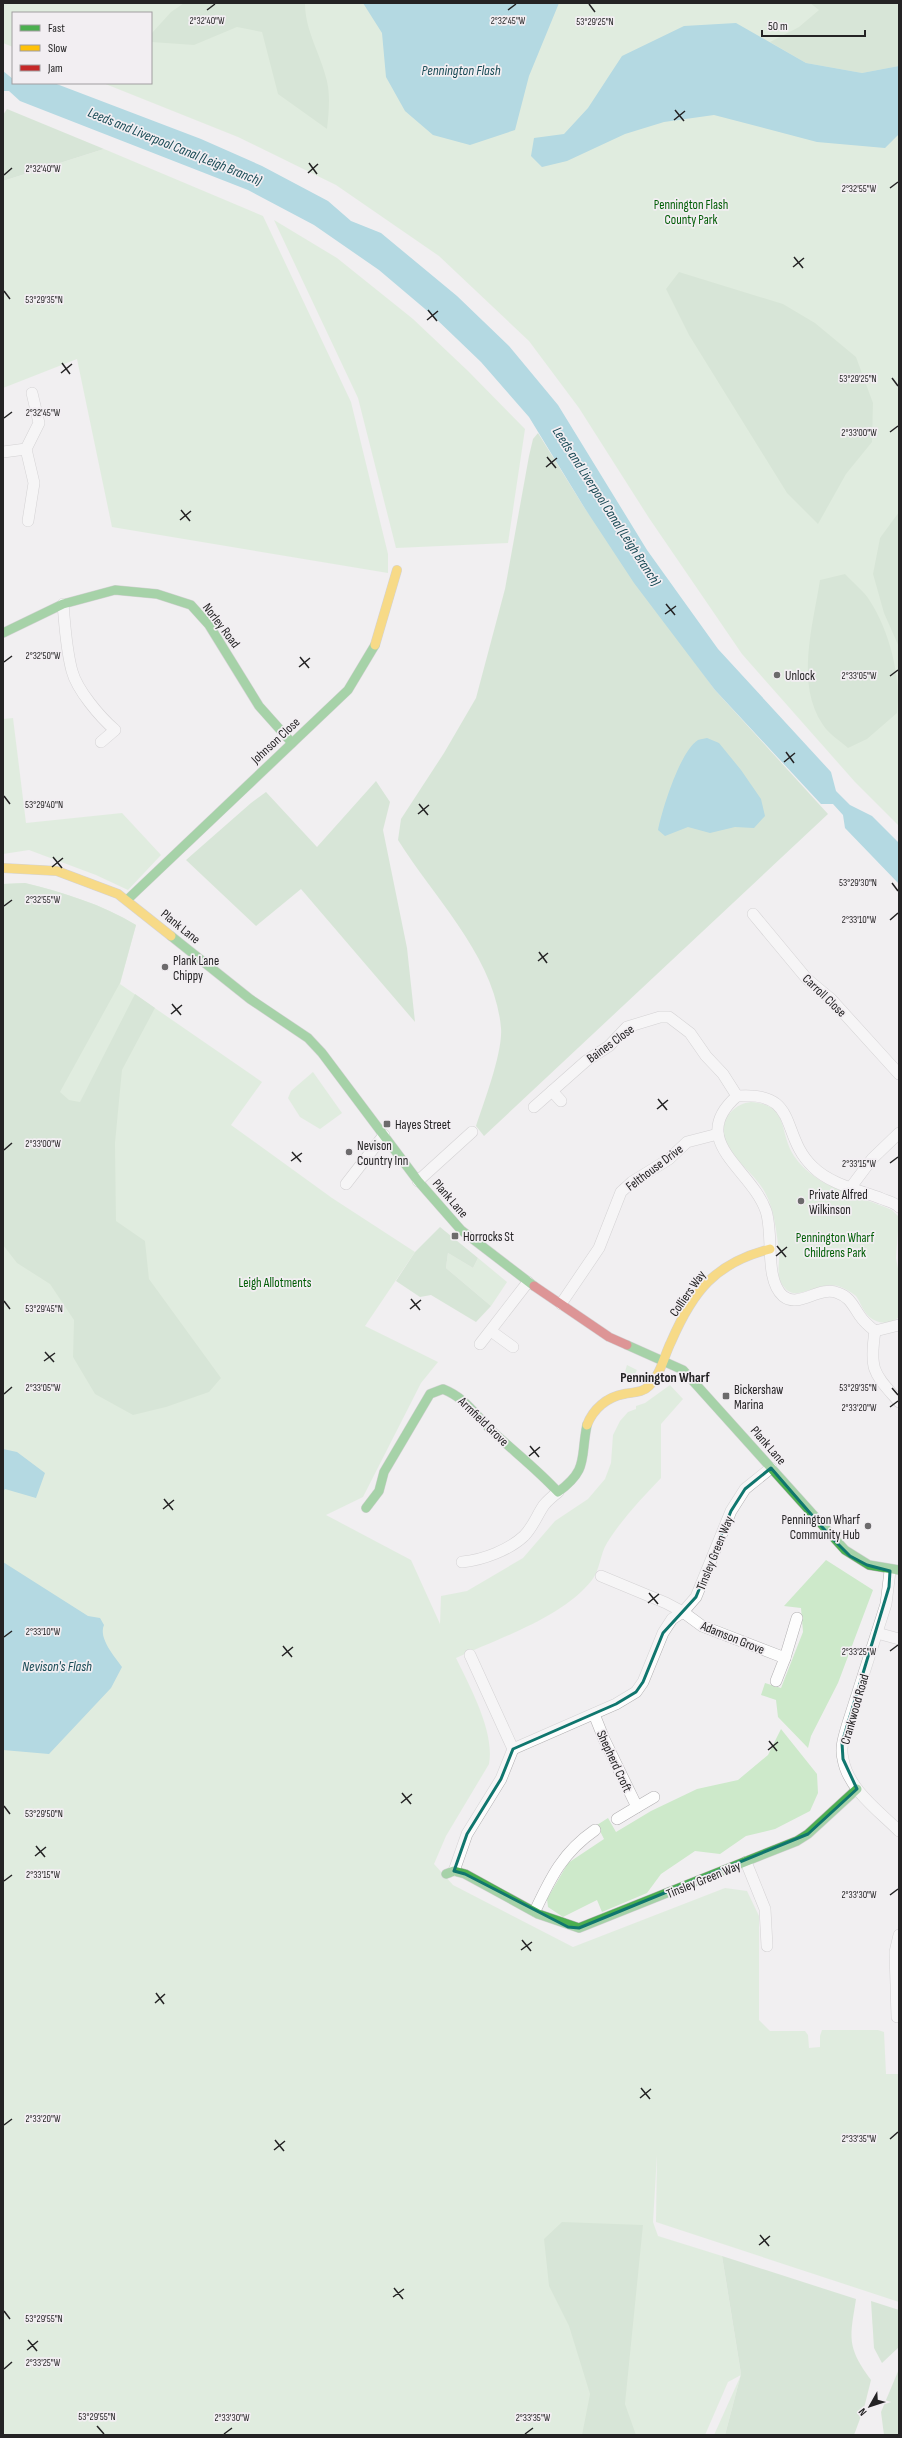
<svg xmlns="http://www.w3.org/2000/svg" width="902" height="2438" viewBox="0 0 902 2438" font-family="'Sofia Sans Condensed',sans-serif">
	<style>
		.green { fill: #cde9ca }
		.forest { fill: #b9dab8 }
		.water { fill: #6abed1 }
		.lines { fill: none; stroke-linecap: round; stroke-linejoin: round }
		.street-casing { stroke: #b2b0b2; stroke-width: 12 }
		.fast-casing { stroke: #b2b0b2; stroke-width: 10 }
		.slow-casing { stroke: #b2b0b2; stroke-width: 10 }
		.jam-casing { stroke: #b2b0b2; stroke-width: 10 }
		.street { stroke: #fdfdfd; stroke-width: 11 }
		.fast { stroke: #4caf50; stroke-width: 9 }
		.slow { stroke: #ffc107; stroke-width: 9 }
		.jam { stroke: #c62828; stroke-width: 9 }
		.marked { fill: none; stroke: #0f766e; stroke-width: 3; stroke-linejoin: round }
		.ticks { fill: none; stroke: #242324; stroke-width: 1.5 }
		.poi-dot { fill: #6c6a6c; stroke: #f2eef2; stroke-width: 1.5 }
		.labels { text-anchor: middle; stroke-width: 3.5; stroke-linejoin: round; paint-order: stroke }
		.park-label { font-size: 13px; fill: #005d05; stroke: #f2eef2 }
		.street-label { font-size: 13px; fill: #242324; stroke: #f2eef2 }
		.poi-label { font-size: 13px; fill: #242324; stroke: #f2eef2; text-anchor: start }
		.water-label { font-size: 14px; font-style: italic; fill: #184a55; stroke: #f2eef2 }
		.neighbourhood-label { font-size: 14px; font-weight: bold; fill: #242324; stroke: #f2eef2 }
		.ticks-label { font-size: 10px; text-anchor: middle; fill: #242324; stroke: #f2eef2; stroke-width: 3.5; stroke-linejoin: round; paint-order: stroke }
	</style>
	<rect width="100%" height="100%" fill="#f1eff1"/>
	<!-- green -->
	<g class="green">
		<path d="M3,3H899V826L855,782L742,654L649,518L579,408L529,341L439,256L336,185L238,137L103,83H151V13H13V47L3,43Z"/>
		<path d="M104,149L263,216L351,402L388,554V573L112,527L77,359L3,388V181Z"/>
		<path d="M274,220L337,258L413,319L468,371L525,429L508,543L396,548L358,398Z"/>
		<path d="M13,718L26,823L122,813L161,855L128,890L96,875L29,850L3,854V719Z"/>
		<path d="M25,883C65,893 101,904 136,925L120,984L262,1082L231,1125L332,1198L415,1252L365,1326L438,1362L421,1383L363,1497L326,1515L411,1560L440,1624L441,1596L467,1591L523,1558L555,1521L588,1499L605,1479L611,1463L613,1435L620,1421L628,1412L636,1409V1406L645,1403L670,1385L683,1399L661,1424V1478C642,1498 621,1520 607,1543C600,1554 600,1570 592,1580C562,1618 499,1638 456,1658C470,1687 495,1732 489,1764L446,1836L434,1864L453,1885L573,1947L725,1888L747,1891L759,1916V2020L770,2031H805L808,2035L809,2048L820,2047V2036L822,2030H878L884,2032L886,2074H899V2302L656,2222L657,2155L653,2222L658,2236L722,2256L741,2374L725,2435H714L741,2375L728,2382L705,2435H3V884Z"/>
		<path d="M313,1072L342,1113L320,1129L300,1117L288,1098L291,1091Z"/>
		<path d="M751,1102C790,1105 778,1131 794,1156C817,1189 858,1195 892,1210L899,1217L896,1258L899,1274V1317C889,1327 872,1323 865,1312C861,1307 860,1301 856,1296C852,1293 848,1290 843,1288C820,1277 798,1305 784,1287C775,1277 780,1264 779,1252C777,1236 775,1217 769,1201C760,1177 740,1167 727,1146C715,1127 730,1104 751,1102Z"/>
		<path d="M448,1253L473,1268L478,1258L507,1282L491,1306L446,1268Z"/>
		<path d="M627,1365L637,1370L635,1374L641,1377L636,1382H626L624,1375Z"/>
		<path d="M826,1560L873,1590L838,1683L811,1736L808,1748L778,1717L776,1700L761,1695L765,1683L781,1688L803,1632L801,1608L784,1606Z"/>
		<path d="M781,1729L817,1774L818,1793L810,1811L775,1829L746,1836L720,1854L695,1851L661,1874L647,1893L602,1912L597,1900L563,1917L548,1907L547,1899L568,1863L604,1839L597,1825L608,1818L616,1832L651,1811L697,1789L738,1780L768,1755Z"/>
	</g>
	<!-- forest -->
	<g class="forest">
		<path d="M184,3H305C305,29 318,49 325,74C331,92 329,110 327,129L278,94L262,32L237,27L194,45L151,42V34L171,12Z"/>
		<path d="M810,3H899V66L862,73L806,63L770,42L799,27L819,10Z"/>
		<path d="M7,109L104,149L3,181V115Z"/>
		<path d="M679,272L783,304L815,323L856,357L873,403L872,442L846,474L818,524L787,493L689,335L666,289Z"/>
		<path d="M538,433L584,507L715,690L828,814L484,1136L476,1126C484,1102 503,1052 501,1028C495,957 434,898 398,840L401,819L444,753L476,698L505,589L529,456L533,439Z"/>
		<path d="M899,512V647L884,613L873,574L880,538Z"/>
		<path d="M845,574C853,583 864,591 870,601C889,630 902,679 897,713L867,739L848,748C840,741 828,733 823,725C795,684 813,625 820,580Z"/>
		<path d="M376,781L390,802L383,830L407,948L415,1022L301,889L256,926L186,860L251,803L266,792L317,847Z"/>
		<path d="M25,883C65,893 101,904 136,925L120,983L60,1092L69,1100L80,1102L135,994L155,1008L122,1070L115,1143L116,1221L145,1241L149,1279L221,1378L209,1392L166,1407L133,1415L95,1394L73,1357L74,1320L50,1284L17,1263L3,1245V884Z"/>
		<path d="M440,1227L478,1258L473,1268L448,1253L446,1268L491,1306L476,1322L431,1295L420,1297L396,1281L415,1252Z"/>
		<path d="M562,2222L643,2225L625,2404L636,2435H582L590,2394L569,2326L549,2286L544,2239Z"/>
		<path d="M722,2256L856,2299C850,2338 846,2346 871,2380L864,2408L854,2435H725L741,2374Z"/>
		<path d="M871,2301L899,2310V2347L882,2363L874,2348Z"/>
		<path d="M899,2369V2435H884L881,2412Z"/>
	</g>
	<!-- water -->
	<g class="water">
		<path d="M363,3H559L529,76L515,130L470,145L433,135L405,111L386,77L382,33Z"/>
		<path d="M736,23L806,63L862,73L899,66V134L885,148L817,142L714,115L664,122L625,134L567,161L542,167L531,156L534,138L564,134L588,108L622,56L684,26Z"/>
		<path d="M3,71L13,79V83H54L201,139L262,166L328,201L351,221L381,233L457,296L509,346L558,405L647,550L718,649L831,772L836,791L850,805L872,816L899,843V884L845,828L843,815L833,804H821L715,690L634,583L584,507L529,417L481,362L431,314L379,270L314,225L248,190L20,101L9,91H3Z"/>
		<path d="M707,738L719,743L741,770L761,799L765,816L754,828L735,827L710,833L688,827L665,836L658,830C662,810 680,751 698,740C700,739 704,739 707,738Z"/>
		<path d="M3,1449L17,1452L45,1473L36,1498L5,1489L3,1492Z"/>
		<path d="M3,1562L88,1616L100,1618L104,1625C98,1638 115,1657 122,1667L111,1688L49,1754L3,1750Z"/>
	</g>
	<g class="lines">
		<defs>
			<g id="street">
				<path d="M3,452L26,449"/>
				<path d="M28,521L34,483L26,449L39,423L32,393"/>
				<path d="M63,604C65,626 66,649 72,671C77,690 100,717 115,730L101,742"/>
				<path d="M753,914L807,979L831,999L899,1074"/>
				<path d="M552,1091L561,1101"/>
				<path d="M534,1107L586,1061L609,1046L627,1027L660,1017H669L690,1033L706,1056L723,1074L737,1096"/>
				<path d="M418,1181L472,1132"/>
				<path d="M346,1184L384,1135"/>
				<path d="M851,1187L872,1159L899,1133"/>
				<path d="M899,1207C894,1202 886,1201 880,1198C858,1190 830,1184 813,1167C779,1135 801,1091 737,1096C686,1141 751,1168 766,1211C774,1235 764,1279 783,1296C799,1309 819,1285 838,1293C850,1297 853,1306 860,1316C864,1322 870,1327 875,1331L899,1325"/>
				<path d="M561,1304L599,1248L621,1192L632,1182L669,1159L687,1142L718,1134"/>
				<path d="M491,1331L513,1347"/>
				<path d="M875,1331C869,1371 874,1373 899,1402"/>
				<path d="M480,1344L528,1282"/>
				<path d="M462,1562C483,1560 509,1550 524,1536C533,1527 537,1515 544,1505C548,1500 553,1496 558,1492"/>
				<path d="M890,1571L886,1604L847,1726C844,1737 840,1748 843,1759C848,1789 879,1811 899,1831"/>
				<path d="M601,1576L666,1603L683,1612L702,1626L785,1658L797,1618"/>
				<path d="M877,1633L899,1639"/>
				<path d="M776,1681L785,1658"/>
				<path d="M594,1714L604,1739L637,1807L617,1819"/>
				<path d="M513,1749L616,1704L636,1692L643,1682L663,1633L672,1619L683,1612L696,1597L731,1511L745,1489L771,1468"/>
				<path d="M637,1807L654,1797"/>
				<path d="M746,1862L765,1909L767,1946"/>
				<path d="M454,1871L467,1834L501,1779L513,1749L470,1655"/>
				<path d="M535,1911C551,1877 563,1852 595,1830"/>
				<path d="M897,2017L895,1952L899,1935"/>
			</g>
			<g id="fast">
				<path d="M3,633L63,604L115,590L157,594L191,605L209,625L259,706L292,743"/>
				<path d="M127,900L348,690L375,645"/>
				<path d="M171,936L250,999L308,1038L322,1053L418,1181L461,1230L534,1286"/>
				<path d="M627,1345L683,1370L845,1550L869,1565L899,1570"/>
				<path d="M366,1508L379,1491L384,1472L430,1394L443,1389C465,1398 473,1412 490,1429C512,1450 537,1469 558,1492C589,1469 580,1459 587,1425"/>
				<path d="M446,1874L454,1871L465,1874L538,1914L579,1928L797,1841L808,1834L857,1789"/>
			</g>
			<g id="slow">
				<path d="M375,645L397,570"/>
				<path d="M3,868L57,871L118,894L171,936"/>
				<path d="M587,1425C593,1409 607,1397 624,1394C634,1392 642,1393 649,1386C661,1374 664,1356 671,1342C693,1291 715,1263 770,1249"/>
			</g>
			<path id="jam" d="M534,1286L609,1337L627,1345"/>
		</defs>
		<!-- street casing -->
		<use href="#street" class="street-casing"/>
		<!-- fast casing -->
		<use href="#fast" class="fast-casing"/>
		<!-- slow casing -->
		<use href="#slow" class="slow-casing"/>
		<!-- jam casing -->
		<use href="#jam" class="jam-casing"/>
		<!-- street -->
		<use href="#street" class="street"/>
		<!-- fast -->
		<use href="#fast" class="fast"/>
		<!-- slow -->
		<use href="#slow" class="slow"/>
		<!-- jam -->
		<use href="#jam" class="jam"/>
	</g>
	<!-- marked area -->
	<path d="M0 0H902V2438H0ZM771,1468L830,1536L850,1556L867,1565L890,1571L889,1587L842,1743L843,1759L857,1789L808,1834L579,1928L568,1927L465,1874L454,1871L467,1834L501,1779L513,1749L616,1704L636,1692L643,1682L663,1633L696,1597L731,1511L745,1489Z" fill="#f1eff1" fill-opacity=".55" fill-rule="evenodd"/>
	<path class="marked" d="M771,1468L830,1536L850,1556L867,1565L890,1571L889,1587L842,1743L843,1759L857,1789L808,1834L579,1928L568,1927L465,1874L454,1871L467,1834L501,1779L513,1749L616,1704L636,1692L643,1682L663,1633L696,1597L731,1511L745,1489Z"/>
	<!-- ticks -->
	<path class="ticks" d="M589,4L595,12M207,10L215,4M508,10L516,4M675,110L684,121M674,120L685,111M309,163L317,174M308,173L318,164M4,175L12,168M890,188L898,182M794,257L803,268M793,267L804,258M4,291L10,299M428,310L437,321M427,320L438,311M62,363L70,374M61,373L72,364M892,378L898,386M4,418L12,412M890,432L898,426M547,457L556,468M546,467L557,458M181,510L190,521M180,520L191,511M666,604L675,615M665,614L676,606M300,657L309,668M4,662L12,656M299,667L310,658M890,676L898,670M786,752L794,763M784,762L795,753M4,796L10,804M419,804L428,815M418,814L429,805M53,857L62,868M52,867L63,858M892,883L898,891M4,906L12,900M890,920L898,913M539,952L547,963M538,961L548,953M172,1004L181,1015M171,1014L182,1005M658,1099L667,1110M657,1109L668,1100M4,1150L12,1143M292,1152L301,1162M291,1161L302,1153M890,1163L898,1157M777,1246L786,1257M776,1256L787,1247M411,1299L420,1310M4,1301L10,1309M410,1309L421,1300M45,1352L54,1362M44,1361L55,1353M892,1388L898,1395M4,1394L12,1387M890,1407L898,1401M530,1446L539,1457M529,1456L540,1447M164,1499L173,1510M163,1509L174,1500M649,1593L658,1604M648,1603L659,1594M4,1637L12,1631M283,1646L292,1657M890,1651L898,1645M282,1656L293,1647M769,1741L777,1751M768,1750L778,1742M402,1793L411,1804M401,1803L412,1794M4,1806L10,1814M36,1846L45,1857M35,1856L46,1847M4,1881L12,1875M890,1895L898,1889M522,1940L531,1951M521,1950L532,1942M156,1993L164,2004M155,2003L165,1994M641,2088L650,2099M640,2098L651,2089M4,2125L12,2119M890,2139L898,2132M275,2140L284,2151M274,2150L285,2141M760,2235L769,2246M759,2245L770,2236M394,2288L403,2299M393,2297L404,2289M4,2311L10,2319M28,2340L37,2351M27,2350L38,2341M4,2369L12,2362M97,2426L104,2434M224,2434L232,2428M525,2434L533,2428"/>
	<!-- markers -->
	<g class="poi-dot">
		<circle cx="777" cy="675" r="4"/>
		<circle cx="165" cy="967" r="4"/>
		<rect x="383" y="1120" width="8" height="8" rx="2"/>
		<circle cx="349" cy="1152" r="4"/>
		<circle cx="801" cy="1201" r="4"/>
		<rect x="451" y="1232" width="8" height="8" rx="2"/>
		<rect x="722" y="1392" width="8" height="8" rx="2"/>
		<circle cx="868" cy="1526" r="4"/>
	</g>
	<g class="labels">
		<!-- park labels -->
		<g class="park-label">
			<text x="691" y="209">Pennington Flash<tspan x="691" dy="15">County Park</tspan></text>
			<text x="835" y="1242">Pennington Wharf<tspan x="835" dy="15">Childrens Park</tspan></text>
			<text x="275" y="1287">Leigh Allotments</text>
		</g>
		<!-- street labels -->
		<g class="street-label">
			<text transform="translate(222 625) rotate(53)" y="5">Norley Road</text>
			<text transform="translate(275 740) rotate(-43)" y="5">Johnson Close</text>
			<text transform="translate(181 926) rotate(39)" y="5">Plank Lane</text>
			<text transform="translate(825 995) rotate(44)" y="5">Carroll Close</text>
			<text transform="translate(610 1043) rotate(-36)" y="5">Baines Close</text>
			<text transform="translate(654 1167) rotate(-37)" y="5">Felthouse Drive</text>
			<text transform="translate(451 1198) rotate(49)" y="5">Plank Lane</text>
			<text transform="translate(687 1293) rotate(-55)" y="5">Colliers Way</text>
			<text transform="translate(484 1421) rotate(44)" y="5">Armfield Grove</text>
			<text transform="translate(769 1445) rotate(49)" y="5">Plank Lane</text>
			<text transform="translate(714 1553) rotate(-68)" y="5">Tinsley Green Way</text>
			<text transform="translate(733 1637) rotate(22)" y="5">Adamson Grove</text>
			<text transform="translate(854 1709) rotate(-74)" y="5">Crankwood Road</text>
			<text transform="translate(615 1761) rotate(65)" y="5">Shepherd Croft</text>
			<text transform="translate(703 1879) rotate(-22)" y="5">Tinsley Green Way</text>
		</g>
		<!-- poi labels -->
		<g class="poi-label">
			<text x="785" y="680">Unlock</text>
			<text x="173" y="965">Plank Lane<tspan x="173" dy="15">Chippy</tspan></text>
			<text x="395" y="1129">Hayes Street</text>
			<text x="357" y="1150">Nevison<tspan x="357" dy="15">Country Inn</tspan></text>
			<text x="809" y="1199">Private Alfred<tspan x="809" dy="15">Wilkinson</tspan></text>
			<text x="463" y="1241">Horrocks St</text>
			<text x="734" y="1394">Bickershaw<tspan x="734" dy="15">Marina</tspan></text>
			<text x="860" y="1524" text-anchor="end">Pennington Wharf<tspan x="860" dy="15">Community Hub</tspan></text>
		</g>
		<!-- water labels -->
		<g class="water-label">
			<text x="461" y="75">Pennington Flash</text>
			<text transform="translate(175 146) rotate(22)" y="5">Leeds and Liverpool Canal (Leigh Branch)</text>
			<text transform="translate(607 506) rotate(57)" y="5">Leeds and Liverpool Canal (Leigh Branch)</text>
			<text x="57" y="1671">Nevison's Flash</text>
		</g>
		<!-- neighbourhood labels -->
		<g class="neighbourhood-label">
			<text x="665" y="1382">Pennington Wharf</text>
		</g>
	</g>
	<g class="ticks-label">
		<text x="207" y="24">2°32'40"W</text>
		<text x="508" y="24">2°32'45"W</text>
		<text x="595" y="25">53°29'25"N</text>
		<text x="43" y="172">2°32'40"W</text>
		<text x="859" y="192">2°32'55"W</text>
		<text x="44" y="303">53°29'35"N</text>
		<text x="858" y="382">53°29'25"N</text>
		<text x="43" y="416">2°32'45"W</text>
		<text x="859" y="436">2°33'00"W</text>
		<text x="43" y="659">2°32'50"W</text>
		<text x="859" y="679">2°33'05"W</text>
		<text x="44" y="808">53°29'40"N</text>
		<text x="858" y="886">53°29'30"N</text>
		<text x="43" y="903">2°32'55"W</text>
		<text x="859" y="923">2°33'10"W</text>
		<text x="43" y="1147">2°33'00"W</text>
		<text x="859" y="1167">2°33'15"W</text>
		<text x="44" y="1312">53°29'45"N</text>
		<text x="43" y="1391">2°33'05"W</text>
		<text x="858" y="1391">53°29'35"N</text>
		<text x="859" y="1411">2°33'20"W</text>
		<text x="43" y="1635">2°33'10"W</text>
		<text x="859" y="1655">2°33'25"W</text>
		<text x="44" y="1817">53°29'50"N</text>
		<text x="43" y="1878">2°33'15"W</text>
		<text x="859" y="1898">2°33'30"W</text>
		<text x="43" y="2122">2°33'20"W</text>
		<text x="859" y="2142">2°33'35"W</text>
		<text x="44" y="2322">53°29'55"N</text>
		<text x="43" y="2366">2°33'25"W</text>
		<text x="97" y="2420">53°29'55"N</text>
		<text x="232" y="2421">2°33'30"W</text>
		<text x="533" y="2421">2°33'35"W</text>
	</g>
	<!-- border -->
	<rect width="902" height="2438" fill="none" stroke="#242324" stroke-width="8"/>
	<!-- legend -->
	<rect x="12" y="12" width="140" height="72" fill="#f2eef2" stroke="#a09da0"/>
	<rect x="20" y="25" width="20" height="6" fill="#4caf50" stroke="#a09da0"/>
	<text x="48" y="32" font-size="12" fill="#242324">Fast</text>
	<rect x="20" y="45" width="20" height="6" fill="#ffc107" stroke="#a09da0"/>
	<text x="48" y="52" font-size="12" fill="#242324">Slow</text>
	<rect x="20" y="65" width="20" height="6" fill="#c62828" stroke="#a09da0"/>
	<text x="48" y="72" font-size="12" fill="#242324">Jam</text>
	<!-- north arrow -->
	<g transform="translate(870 2406) rotate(231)" stroke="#f2eef2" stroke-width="3" paint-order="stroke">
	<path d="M0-3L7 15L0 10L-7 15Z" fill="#242324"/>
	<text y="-6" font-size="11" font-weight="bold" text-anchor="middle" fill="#242324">N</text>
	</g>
	<!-- scale -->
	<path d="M762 30v6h103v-6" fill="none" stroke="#242324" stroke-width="2"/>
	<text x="768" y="30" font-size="12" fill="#242324" stroke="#f2eef2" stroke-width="3" paint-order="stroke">50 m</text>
</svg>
